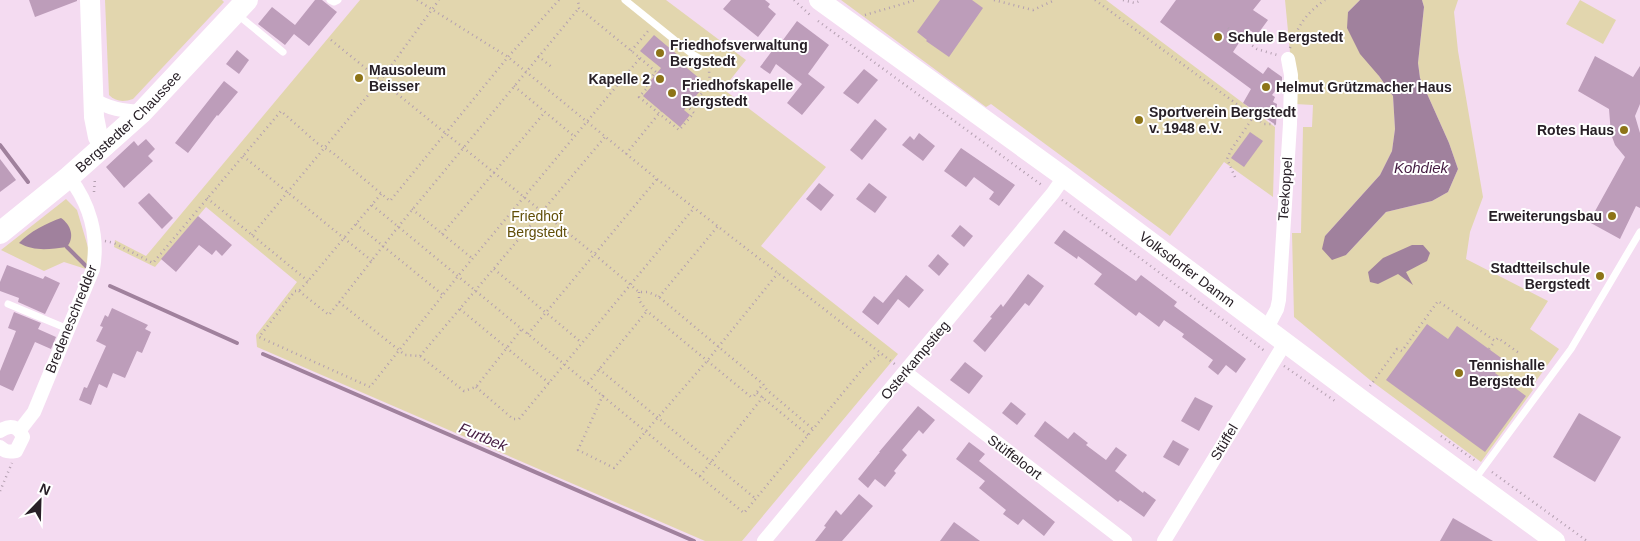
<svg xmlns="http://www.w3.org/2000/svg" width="1640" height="541" viewBox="0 0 1640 541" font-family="Helvetica,sans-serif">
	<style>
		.green { fill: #e2d6ae }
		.water { fill: #a0819d }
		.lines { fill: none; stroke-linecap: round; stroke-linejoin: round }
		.stream { stroke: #a0819d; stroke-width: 4 }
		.building { fill: #bd9dba }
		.path { stroke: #b39fb0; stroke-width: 2.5; stroke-dasharray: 1 4; stroke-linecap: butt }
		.lane { stroke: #fff; stroke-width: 7 }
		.street { stroke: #fff; stroke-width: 14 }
		.secondary { stroke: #fff; stroke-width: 20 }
		.primary { stroke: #fff; stroke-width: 22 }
		.poi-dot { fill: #8d7418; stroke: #fff; stroke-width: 2 }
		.labels { text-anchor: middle; stroke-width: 4; stroke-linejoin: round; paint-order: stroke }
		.poi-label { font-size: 14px; font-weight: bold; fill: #282027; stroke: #fff; text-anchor: start }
		.street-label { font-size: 14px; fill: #282027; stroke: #fff }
		.park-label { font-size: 14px; fill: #614e08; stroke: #fff }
		.water-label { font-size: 15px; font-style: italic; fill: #431a40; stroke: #fff }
	</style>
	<rect width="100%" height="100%" fill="#f4dbf1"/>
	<!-- green -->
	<g class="green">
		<path d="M105,0H222L224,2L133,99C124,102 116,102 109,95Z"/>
		<path d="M360,0H666L746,60L723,89L826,167L761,246L898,354L742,541H705L257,347L256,335L297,282L206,207L155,267L114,247L115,240L146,256Z"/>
		<path d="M841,0H1106L1275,127L1273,197L1224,162L1170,236L991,104L986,107Z"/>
		<path d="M1285,0H1360L1348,12L1379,76L1393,96L1395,129L1392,151L1380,175L1325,236L1346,255L1386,212L1432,201L1448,192L1458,169L1449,143L1420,78L1418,63L1424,7L1422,0H1458L1454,12L1458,51L1483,197L1470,232L1466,259L1548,301L1530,329L1559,349L1531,388L1533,390L1481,462L1370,380L1294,317L1292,233H1301L1303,127H1312L1313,105L1295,104Z"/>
		<path d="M1580,0L1616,20L1603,44L1566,24Z"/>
		<path d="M66,199L77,210L90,254L89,270L64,262L44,271L1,250Z"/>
	</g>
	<!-- water -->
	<g class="water">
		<path d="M1360,0H1422L1424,7L1418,63L1420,78L1449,143L1458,169L1448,192L1432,201L1386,212L1346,255L1332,260L1322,249L1325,236L1380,175L1392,151L1395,129L1393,96L1379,76L1360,54L1347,28L1348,12Z"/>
		<path d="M61,218C71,225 75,237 67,247C50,249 35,252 19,243C29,232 47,223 61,218Z"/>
		<path d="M1412,245H1423L1430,253L1427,261L1406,272L1413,285L1398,274L1378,284L1370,282L1368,272L1383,258Z"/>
	</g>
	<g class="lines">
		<!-- stream -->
		<g class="stream">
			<path d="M0,145L28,182"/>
			<path d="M67,247L86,266"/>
			<path d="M110,286L237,343"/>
			<path d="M263,354L694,541"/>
		</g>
	</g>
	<!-- building -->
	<g class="building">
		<path d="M29,0H77V1L35,17Z"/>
		<path d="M315,0H322L337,12L309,46L294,34L285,45L258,24L272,7L295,25Z"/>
		<path d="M731,0H765L770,4L768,7L776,14L758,37L723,9Z"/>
		<path d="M940,0H972L983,8L949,57L926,41L927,40L917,32Z"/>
		<path d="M1176,0H1261L1253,10L1268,20L1257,35L1248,29L1233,52L1263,74L1268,67L1282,77V82L1272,95L1275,97L1273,102L1277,104L1276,125L1243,103L1251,89L1160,22Z"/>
		<path d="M797,21L829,45L808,74L825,87L802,115L787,103L802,84L776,64L770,74L760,67L778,43L780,44Z"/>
		<path d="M654,35L679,56L678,58L682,62L681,63L706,84L684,110L690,115L680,127L643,96L651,87L648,84L661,68L640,51Z"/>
		<path d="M237,50L249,60L239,74L226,64Z"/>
		<path d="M1595,56L1633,77L1640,66V104L1635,116L1640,133V208L1636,206L1620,239L1589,222L1625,157L1615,145L1611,134L1609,109L1578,91Z"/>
		<path d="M864,69L878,80L858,104L843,93Z"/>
		<path d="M224,81L238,92L218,116L217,115L188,153L175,143Z"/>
		<path d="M875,119L887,129L862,160L850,150Z"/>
		<path d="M1250,132L1263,141L1244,167L1231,158Z"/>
		<path d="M919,133L935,146L923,161L902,145L910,136L914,140Z"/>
		<path d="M146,139L155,149L148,156L153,161L124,188L106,167L134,141L138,146Z"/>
		<path d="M961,148L1015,185L999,206L989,199L994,192L974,177L966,187L944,171Z"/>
		<path d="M0,159L16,180L0,192Z"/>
		<path d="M819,183L834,195L821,211L806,199Z"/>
		<path d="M869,183L887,197L875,213L856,199Z"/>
		<path d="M149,193L173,218L162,229L138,203Z"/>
		<path d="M198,216L232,245L222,256L216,250L212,255L199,245L176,272L161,259Z"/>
		<path d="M960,225L973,236L964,247L951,236Z"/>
		<path d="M1064,230L1136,281L1141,275L1177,302L1174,306L1246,359L1236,373L1226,365L1218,375L1208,367L1213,360L1182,337L1184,334L1164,320L1159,327L1139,312L1136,316L1094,284L1102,274L1078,256L1077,259L1054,243Z"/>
		<path d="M938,254L949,264L939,276L928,266Z"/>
		<path d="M7,265L43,279L45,276L60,283L45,314L18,302L19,298L0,291V282Z"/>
		<path d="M1028,274L1044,286L1029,306L1025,303L985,352L973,341L992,318L990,317L1001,304L1003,307Z"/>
		<path d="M906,275L924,290L909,308L898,299L878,325L862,312L874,296L883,303Z"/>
		<path d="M112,308L148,325L145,329L151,332L142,353L137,351L125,378L113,373L107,388L99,384L91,405L79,400L84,387L87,388L106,346L96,341L103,327L100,326L105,315L108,317Z"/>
		<path d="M14,312L41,323L38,329L56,337L51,349L35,342L13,391L0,385V371L16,331L8,328Z"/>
		<path d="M1427,324L1448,339L1457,326L1504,360L1495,373L1526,396L1485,452L1386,380Z"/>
		<path d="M965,362L983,376L969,394L950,380Z"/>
		<path d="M1195,397L1213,406L1199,431L1181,421Z"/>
		<path d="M1011,402L1026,414L1017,425L1002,413Z"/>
		<path d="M918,406L935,420L923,434L919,430L902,450L907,455L894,471L896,473L885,487L875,479L868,488L858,479L880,452H879Z"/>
		<path d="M1579,413L1621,437L1595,482L1553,457Z"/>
		<path d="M1045,421L1068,439L1074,432L1088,443L1086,445L1106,460L1116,447L1127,455L1115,471L1143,493L1144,491L1156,500L1144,517L1120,500L1118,502L1034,436Z"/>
		<path d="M1173,440L1189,449L1179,466L1163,457Z"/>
		<path d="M969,442L985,454L979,461L1055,522L1044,536L1023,519L1018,525L1003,514L1006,510L979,488L985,481L956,459Z"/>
		<path d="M859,494L873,506L842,541H815L826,527L824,526L836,510L841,515Z"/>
		<path d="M1453,518L1493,541H1440Z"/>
		<path d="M954,522L980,541H940Z"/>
	</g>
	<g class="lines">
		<!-- path -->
		<g class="path">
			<path d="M417,0L508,57L657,179L896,365"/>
			<path d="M794,0L810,15"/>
			<path d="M994,0L1033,10L1055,0"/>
			<path d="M1095,0L1264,124H1278"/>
			<path d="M1123,0L1135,3L1142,0"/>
			<path d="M865,15L916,0"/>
			<path d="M818,21L1043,186"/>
			<path d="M1228,28L1257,49L1277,55"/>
			<path d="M331,40L594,254L639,292H648L659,297L763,384L767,390L813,429"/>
			<path d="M1290,48C1298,26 1305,14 1325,0"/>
			<path d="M631,51L648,31"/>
			<path d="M538,56L553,68"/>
			<path d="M640,58L656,72L645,84L648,87L639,97L679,130L694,113L689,108L710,84L709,71"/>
			<path d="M514,86L575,137"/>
			<path d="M626,154L661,111"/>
			<path d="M243,156L372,261"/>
			<path d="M1235,177L1227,159L1231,150L1254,116"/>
			<path d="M94,192L95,178"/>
			<path d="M381,194L308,281L299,291H295L259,337L370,387L458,276L640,58L579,8L578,0"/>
			<path d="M207,198L308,281"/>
			<path d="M1062,200L1266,352"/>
			<path d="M372,205L744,513L865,366L881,353"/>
			<path d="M412,209L473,259"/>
			<path d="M356,224L443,295"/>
			<path d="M442,234L545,112"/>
			<path d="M252,235L380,81L439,0"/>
			<path d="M105,241L114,243L153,263L281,111L317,143L333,153L390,201L508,57L559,0"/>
			<path d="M494,269L582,343"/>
			<path d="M299,291L329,315L398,227L579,8"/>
			<path d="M639,292V300L647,311L751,397L754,396L762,385"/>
			<path d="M659,297L718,226"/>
			<path d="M339,302L405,355L420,356L464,391L476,387L521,330"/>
			<path d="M460,309L549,383"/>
			<path d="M528,334L657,179"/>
			<path d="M1489,349L1495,341"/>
			<path d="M420,356L605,137"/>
			<path d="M1284,366L1335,401"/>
			<path d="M599,369L756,499"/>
			<path d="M588,383L647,311"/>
			<path d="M1370,386L1397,349L1402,351L1438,301L1495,341L1498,338L1519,353"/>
			<path d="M476,387L513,419H519L694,208"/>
			<path d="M757,393L808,435"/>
			<path d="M603,395L578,450L614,468L707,361L778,273"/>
			<path d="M1441,436L1477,462"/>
			<path d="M1492,472L1587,541"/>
			<path d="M700,476L763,397"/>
			<path d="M0,491L12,463"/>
		</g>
		<!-- lane -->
		<g class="lane">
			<path d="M330,0L334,2L338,0"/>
			<path d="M625,0L692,54L708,63"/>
			<path d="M238,15L283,52"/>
			<path d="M8,304L68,329"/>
			<path d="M1475,479L1571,349L1640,232"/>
		</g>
		<!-- street -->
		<g class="street">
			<path d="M93,99C109,109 123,111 142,112"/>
			<path d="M1267,328L1277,309L1279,300L1290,124L1291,75L1288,59"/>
			<path d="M905,372L1125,541"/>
			<path d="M20,430L34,412L93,269C99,235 89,203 69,177"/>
			<path d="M0,431C10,424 18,426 23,437L16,451C9,452 5,452 0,447"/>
			<path d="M764,541L1053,193L1064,177"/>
			<path d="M1164,541L1285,343"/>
		</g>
		<!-- secondary -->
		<g class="secondary">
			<path d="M90,0L94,117L98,137L105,146"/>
			<path id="s1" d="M819,0L1064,177L1366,403L1555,541"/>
		</g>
		<!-- primary -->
		<path class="primary" id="s2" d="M0,233L69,177L142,112L247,0"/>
	</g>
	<!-- markers -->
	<g class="poi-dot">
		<circle cx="1218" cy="37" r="5"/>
		<circle cx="660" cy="53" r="5"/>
		<circle cx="359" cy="78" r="5"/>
		<circle cx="660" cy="79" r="5"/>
		<circle cx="1266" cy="87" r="5"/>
		<circle cx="672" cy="93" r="5"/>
		<circle cx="1139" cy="120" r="5"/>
		<circle cx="1624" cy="130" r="5"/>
		<circle cx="1612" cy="216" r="5"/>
		<circle cx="1600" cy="276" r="5"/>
		<circle cx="1459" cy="373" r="5"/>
	</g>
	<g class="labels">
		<!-- poi labels -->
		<g class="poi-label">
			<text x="1228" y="42">Schule Bergstedt</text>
			<text x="670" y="50">Friedhofsverwaltung<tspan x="670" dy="16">Bergstedt</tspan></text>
			<text x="369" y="75">Mausoleum<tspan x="369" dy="16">Beisser</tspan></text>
			<text x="650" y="84" text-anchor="end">Kapelle 2</text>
			<text x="682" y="90">Friedhofskapelle<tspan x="682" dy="16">Bergstedt</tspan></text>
			<text x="1276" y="92">Helmut Grützmacher Haus</text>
			<text x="1149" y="117">Sportverein Bergstedt<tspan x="1149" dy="16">v. 1948 e.V.</tspan></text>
			<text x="1614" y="135" text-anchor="end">Rotes Haus</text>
			<text x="1602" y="221" text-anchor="end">Erweiterungsbau</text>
			<text x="1590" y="273" text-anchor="end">Stadtteilschule<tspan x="1590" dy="16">Bergstedt</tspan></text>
			<text x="1469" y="370">Tennishalle<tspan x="1469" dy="16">Bergstedt</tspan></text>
		</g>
		<!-- street labels -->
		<g class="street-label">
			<text dy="5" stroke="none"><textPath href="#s2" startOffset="170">Bergstedter Chaussee</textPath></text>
			<text transform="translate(1285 189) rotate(-86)" y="5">Teekoppel</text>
			<text dy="5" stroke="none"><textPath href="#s1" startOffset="456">Volksdorfer Damm</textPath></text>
			<text transform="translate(71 319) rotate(-68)" y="5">Bredeneschredder</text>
			<text transform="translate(915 360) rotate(-50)" y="5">Osterkampstieg</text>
			<text transform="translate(1224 442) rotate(-59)" y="5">Stüffel</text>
			<text transform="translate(1015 457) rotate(37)" y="5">Stüffeloort</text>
		</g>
		<!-- park labels -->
		<g class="park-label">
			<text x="537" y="221">Friedhof<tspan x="537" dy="16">Bergstedt</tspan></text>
		</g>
		<!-- water labels -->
		<g class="water-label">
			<text x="1421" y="173">Kohdiek</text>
			<text transform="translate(483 437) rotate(23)" y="5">Furtbek</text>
		</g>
	</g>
	<!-- north arrow -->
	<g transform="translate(40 501) rotate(23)" stroke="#ffffff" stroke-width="4" paint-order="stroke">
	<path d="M0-4L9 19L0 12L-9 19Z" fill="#282027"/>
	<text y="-8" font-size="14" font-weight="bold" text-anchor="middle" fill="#282027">N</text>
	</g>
</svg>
